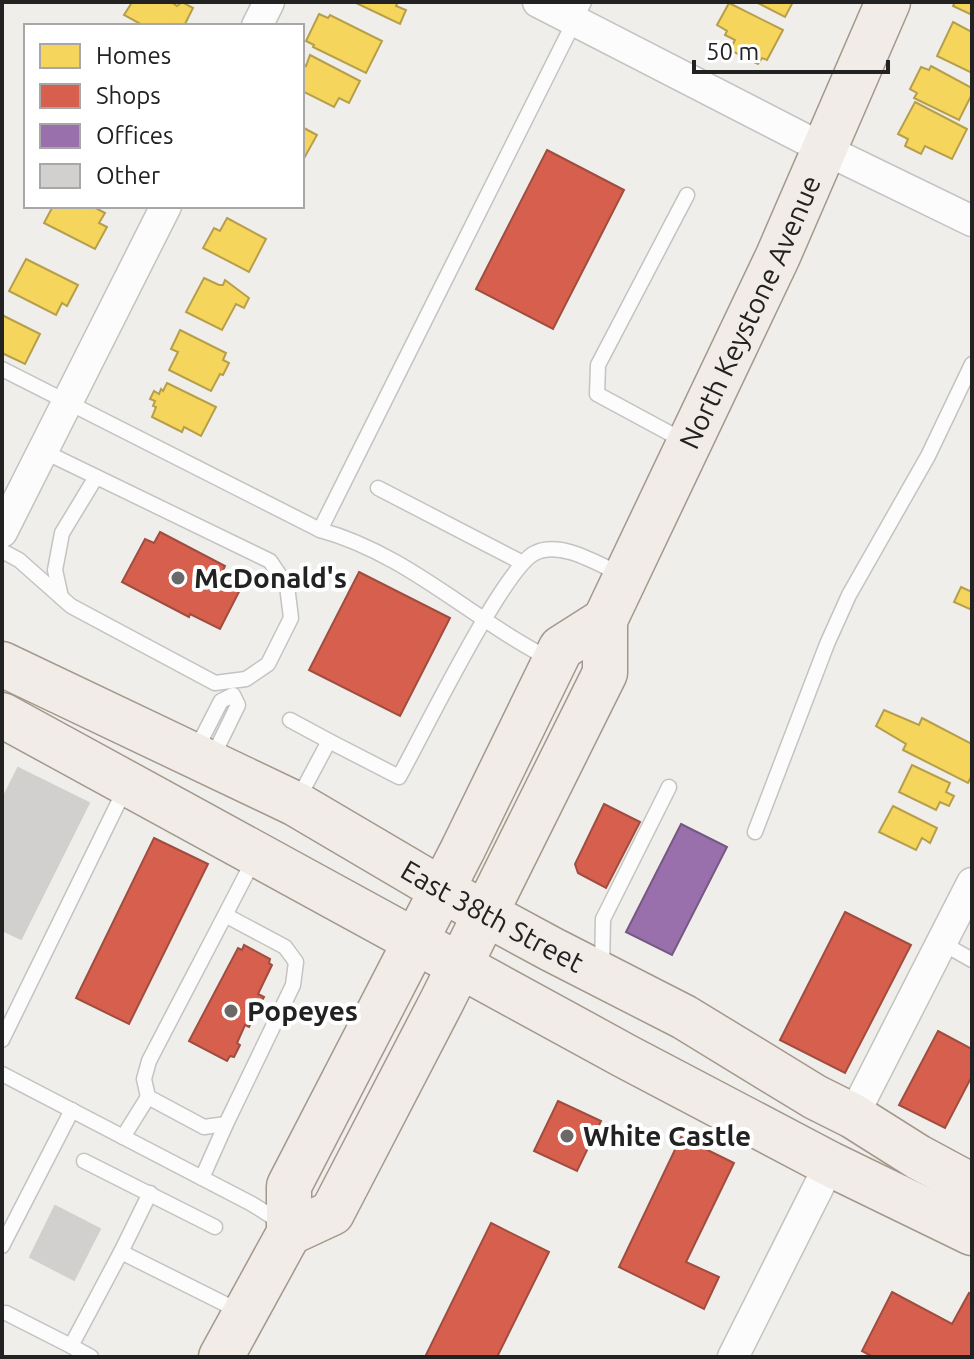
<svg xmlns="http://www.w3.org/2000/svg" width="974" height="1359" viewBox="0 0 974 1359" font-family="Ubuntu,sans-serif">
	<style>
		.homes { fill: #f6d55c; stroke: #b69f4b; stroke-width: 2 }
		.shops { fill: #d6604d; stroke: #a04d40; stroke-width: 2 }
		.offices { fill: #9970ab; stroke: #755982; stroke-width: 2 }
		.building { fill: #d2d0ce; stroke: #d3cfcd; stroke-width: 2 }
		.lines { fill: none; stroke-linecap: round; stroke-linejoin: round }
		.lane-casing { stroke: #c3c3c1; stroke-width: 17 }
		.street-casing { stroke: #c3c3c1; stroke-width: 33 }
		.primary-casing { stroke: #a4988a; stroke-width: 47 }
		.lane { stroke: #fdfcfc; stroke-width: 14 }
		.street { stroke: #fdfcfc; stroke-width: 30 }
		.primary { stroke: #f1ece8; stroke-width: 44 }
		.poi-dot { fill: #6a6968; stroke: #fff; stroke-width: 3 }
		.labels { text-anchor: middle; stroke-width: 8; stroke-linejoin: round; paint-order: stroke }
		.street-label { font-size: 28px; fill: #222; stroke: #fff }
		.poi-label { font-size: 28px; font-weight: bold; fill: #222; stroke: #fff; text-anchor: start }
	</style>
	<rect width="100%" height="100%" fill="#f0eeeb"/>
	<!-- homes -->
	<g class="homes">
		<path d="M129,2H171L177,6L182,2L193,8L184,26L174,24L173,26H144L124,15L131,4Z"/>
		<path d="M354,2H398L396,6L406,10L400,24Z"/>
		<path d="M756,2H793L785,17Z"/>
		<path d="M955,2H972V15L953,6Z"/>
		<path d="M729,3L783,30L767,60L762,58L758,64L730,50L735,40L725,35L727,31L717,25Z"/>
		<path d="M319,14L328,18L330,15L382,41L366,73L313,47L314,45L306,41Z"/>
		<path d="M953,22L972,32V73L937,56Z"/>
		<path d="M310,55L360,81L349,103L339,98L334,107L302,91V64L306,66Z"/>
		<path d="M931,66L972,88V94L959,120L914,98L917,93L910,89L921,67L929,70Z"/>
		<path d="M915,102L967,129L952,159L925,146L921,154L905,146L908,139L898,134Z"/>
		<path d="M302,127L317,135L302,162Z"/>
		<path d="M53,206H92L105,213L99,223L107,227L95,249L44,223Z"/>
		<path d="M227,218L266,239L249,272L203,248L214,228L220,231Z"/>
		<path d="M26,259L78,285L67,306L62,303L56,315L9,291Z"/>
		<path d="M204,278L219,285H223L225,280L249,298L244,308L236,304L222,330L186,312Z"/>
		<path d="M2,315L40,334L25,364L2,353Z"/>
		<path d="M180,330L226,353L223,360L229,363L223,375L220,374L211,391L169,370L178,352L171,349Z"/>
		<path d="M167,383L216,407L201,436L184,427L182,432L152,417L156,407L153,406L155,401L150,399L154,391L159,394L161,389L163,391Z"/>
		<path d="M961,587L972,592V610L954,602Z"/>
		<path d="M884,710L919,725L922,718L972,744V775L968,783L903,750L906,744L876,726Z"/>
		<path d="M912,765L950,783L946,792L954,796L949,806L940,802L936,810L899,792Z"/>
		<path d="M893,806L937,828L930,843L922,838L916,850L879,832Z"/>
	</g>
	<!-- shops -->
	<g class="shops">
		<path d="M547,150L624,190L553,329L476,289Z"/>
		<path d="M160,532L225,566L222,573L243,584L220,629L190,614L189,617L122,582L145,539L154,543Z"/>
		<path d="M359,572L450,618L400,716L309,670Z"/>
		<path d="M604,804L640,822L606,888L578,873L575,864Z"/>
		<path d="M154,838L208,864L129,1024L76,998Z"/>
		<path d="M845,912L911,945L845,1073L780,1040Z"/>
		<path d="M244,945L270,959L269,963L272,965L258,994L264,997L249,1027L245,1025L237,1043L240,1045L234,1057L230,1056L227,1061L189,1041L238,948L242,950Z"/>
		<path d="M938,1031L972,1049V1076L945,1128L899,1105Z"/>
		<path d="M558,1101L601,1121L577,1171L534,1151Z"/>
		<path d="M681,1137L734,1163L686,1262L719,1277L704,1309L619,1267Z"/>
		<path d="M491,1223L549,1252L497,1357H425Z"/>
		<path d="M892,1292L952,1324L969,1293L972,1295V1357H873L862,1351Z"/>
	</g>
	<!-- offices -->
	<path class="offices" d="M681,824L727,847L672,955L626,932Z"/>
	<!-- building -->
	<g class="building">
		<path d="M18,768L89,803L21,939L2,930V800Z"/>
		<path d="M55,1206L100,1229L74,1280L30,1257Z"/>
	</g>
	<g class="lines">
		<defs>
			<g id="lane">
				<path d="M2,369L320,530C408,554 472,620 552,660"/>
				<path d="M684,441L597,394L598,365L687,195"/>
				<path d="M378,488L521,562"/>
				<path d="M320,530L584,2"/>
				<path d="M2,551L19,560L71,606L215,683L246,679L268,664L291,618L287,586L270,561L43,451"/>
				<path d="M61,597L55,570L62,533L96,477"/>
				<path d="M233,695L238,705L217,748L207,749L201,740L221,701Z"/>
				<path d="M290,720L329,741"/>
				<path d="M297,801L329,741L399,777C421,738 504,567 535,553C561,540 598,564 622,575"/>
				<path d="M755,832L827,644L849,595L928,456L972,364"/>
				<path d="M225,915L285,947L296,962L293,985L226,1124L204,1127L148,1097L144,1079L149,1061C184,993 220,926 254,859"/>
				<path d="M942,943L972,960"/>
				<path d="M602,969L603,919L669,787"/>
				<path d="M2,1040L126,787"/>
				<path d="M2,1074L252,1204L282,1223"/>
				<path d="M123,1137L148,1097"/>
				<path d="M84,1161L215,1227"/>
				<path d="M202,1178L226,1124"/>
				<path d="M2,1246L72,1110"/>
				<path d="M121,1252L150,1193"/>
				<path d="M6,1313L71,1346"/>
				<path d="M91,1357L71,1346L121,1252L241,1312"/>
			</g>
			<g id="street">
				<path d="M538,2L824,149L972,221"/>
				<path d="M257,26L269,2"/>
				<path d="M2,532L166,206"/>
				<path d="M853,1116L972,883"/>
				<path d="M733,1357L830,1164"/>
			</g>
			<g id="primary">
				<path id="s1" d="M2,664L296,804L442,890L551,949L684,1017L815,1097L853,1116L918,1157L972,1186"/>
				<path d="M2,715L625,1056L830,1164L972,1233"/>
				<path id="s2" d="M289,1233L332,1213L442,1001L605,673V620L778,256L888,2"/>
				<path d="M221,1357L289,1233V1186L463,849L561,648L605,620"/>
			</g>
		</defs>
		<!-- lane casing -->
		<use href="#lane" class="lane-casing"/>
		<!-- street casing -->
		<use href="#street" class="street-casing"/>
		<!-- primary casing -->
		<use href="#primary" class="primary-casing"/>
		<!-- lane -->
		<use href="#lane" class="lane"/>
		<!-- street -->
		<use href="#street" class="street"/>
		<!-- primary -->
		<use href="#primary" class="primary"/>
	</g>
	<!-- markers -->
	<g class="poi-dot">
		<circle cx="178" cy="578" r="8"/>
		<circle cx="231" cy="1011" r="8"/>
		<circle cx="567" cy="1136" r="8"/>
	</g>
	<g class="labels">
		<!-- street labels -->
		<g class="street-label">
			<text dy="10" stroke="none"><textPath href="#s2" startOffset="1046">North Keystone Avenue</textPath></text>
			<text dy="10" stroke="none"><textPath href="#s1" startOffset="552">East 38th Street</textPath></text>
		</g>
		<!-- poi labels -->
		<g class="poi-label">
			<text x="194" y="588">McDonald's</text>
			<text x="247" y="1021">Popeyes</text>
			<text x="583" y="1146">White Castle</text>
		</g>
	</g>
	<!-- border -->
	<rect width="974" height="1359" fill="none" stroke="#222222" stroke-width="8"/>
	<!-- legend -->
	<rect x="24" y="24" width="280" height="184" fill="#ffffff" stroke="#a7a7a7" stroke-width="2"/>
	<rect x="40" y="44" width="40" height="24" fill="#f6d55c" stroke="#a7a7a7" stroke-width="2"/>
	<text x="96" y="64" font-size="24" fill="#222222">Homes</text>
	<rect x="40" y="84" width="40" height="24" fill="#d6604d" stroke="#a7a7a7" stroke-width="2"/>
	<text x="96" y="104" font-size="24" fill="#222222">Shops</text>
	<rect x="40" y="124" width="40" height="24" fill="#9970ab" stroke="#a7a7a7" stroke-width="2"/>
	<text x="96" y="144" font-size="24" fill="#222222">Offices</text>
	<rect x="40" y="164" width="40" height="24" fill="#d2d0ce" stroke="#a7a7a7" stroke-width="2"/>
	<text x="96" y="184" font-size="24" fill="#222222">Other</text>
	<!-- scale -->
	<path d="M694 60v12h194v-12" fill="none" stroke="#222222" stroke-width="4"/>
	<text x="706" y="60" font-size="24" fill="#222222" stroke="#ffffff" stroke-width="6" paint-order="stroke">50 m</text>
</svg>
